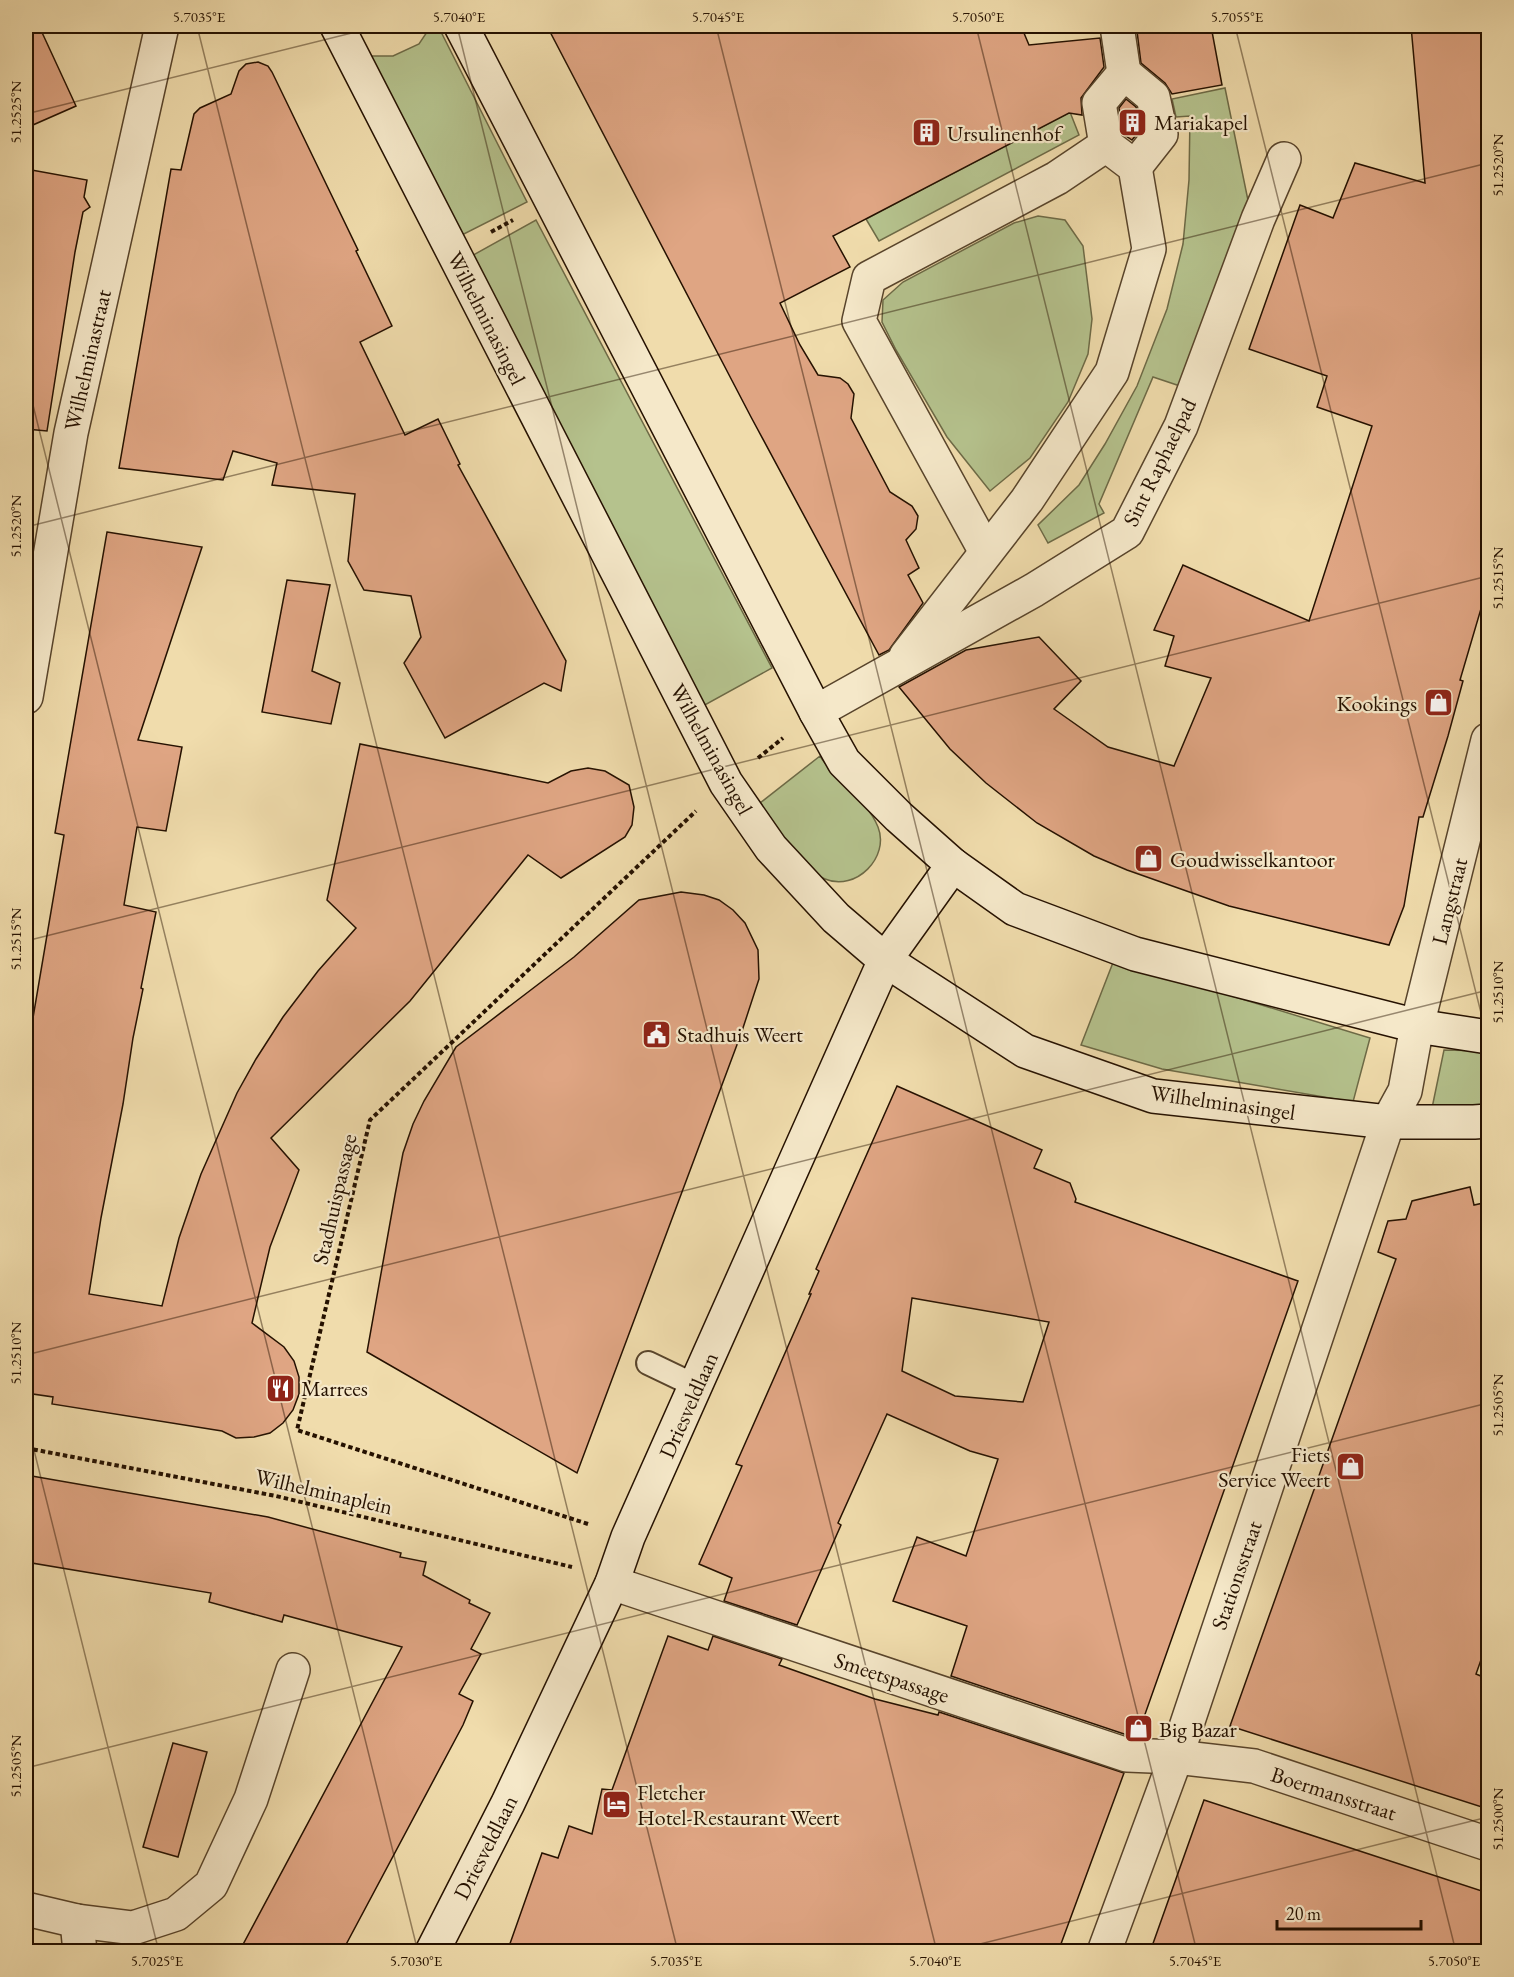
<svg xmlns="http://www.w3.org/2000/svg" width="1514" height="1977" viewBox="0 0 1514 1977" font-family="'EB Garamond',serif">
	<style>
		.green { fill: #b5c28d; stroke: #6d6a46; stroke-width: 1.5 }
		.building { fill: #dfa583; stroke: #251100; stroke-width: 1.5; fill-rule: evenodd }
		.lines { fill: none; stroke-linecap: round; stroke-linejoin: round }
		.lane-casing { stroke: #58442b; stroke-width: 26 }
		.street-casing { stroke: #58442b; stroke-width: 36 }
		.secondary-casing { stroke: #251100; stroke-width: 36 }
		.path { stroke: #251100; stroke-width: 4; stroke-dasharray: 4.5 3; stroke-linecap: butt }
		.lane { stroke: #f5e8c9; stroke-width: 22 }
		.street { stroke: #f5e8c9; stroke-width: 33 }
		.secondary { stroke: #f5e8c9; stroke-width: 33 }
		.ticks { fill: none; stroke: #251100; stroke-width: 1.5; stroke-opacity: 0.45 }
		.labels { text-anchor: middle; stroke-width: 4.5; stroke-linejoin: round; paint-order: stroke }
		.poi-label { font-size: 22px; fill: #251100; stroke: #f5e8c9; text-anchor: start }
		.street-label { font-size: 22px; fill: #251100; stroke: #f5e8c9 }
		.neatline { fill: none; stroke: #251100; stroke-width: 2 }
		.ticks-label { font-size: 15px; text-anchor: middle; fill: #251100 }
	</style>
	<rect width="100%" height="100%" fill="#f0dcac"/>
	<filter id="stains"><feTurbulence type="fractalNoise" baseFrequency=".00333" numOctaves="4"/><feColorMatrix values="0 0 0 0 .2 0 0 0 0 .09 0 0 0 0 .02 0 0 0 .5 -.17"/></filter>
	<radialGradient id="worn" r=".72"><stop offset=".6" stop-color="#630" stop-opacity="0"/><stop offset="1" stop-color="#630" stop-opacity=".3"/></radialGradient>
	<!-- green -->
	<g class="green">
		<path d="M431,26H438L527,202L456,238L365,56H393L419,44Z"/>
		<path d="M1225,88L1251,215L1183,387L1153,377L1099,504L1104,513L1048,543L1038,525L1079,485L1105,444L1137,386L1167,309L1183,244L1189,180L1190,116L1176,117L1172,99Z"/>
		<path d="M1070,112L1079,135L879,241L866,219Z"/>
		<path d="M1038,216L1065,220L1083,246L1092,319L1088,354L1068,402L1030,458L990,491L947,437L896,350L882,322L883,300L903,282L1014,223Z"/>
		<path d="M536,220L772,668L703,706L468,258Z"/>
		<path d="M820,756C836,782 867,799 878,827C890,857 856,892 825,879C803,870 772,824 760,803Z"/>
		<path d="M1114,960L1370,1038L1353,1102L1162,1069L1081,1045Z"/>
		<path d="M1444,1050L1488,1051V1107L1432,1108Z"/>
	</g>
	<!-- building -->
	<g class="building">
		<path d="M26,26H39L76,106L26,128Z"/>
		<path d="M547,26H1021L1029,45L1100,38L1104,67L1081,98L1082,115L1069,113L833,236L850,267L780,303L800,345L818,375L840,378L848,384L854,394L851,418L890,492L912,506L918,516L916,529L906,540L919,568L908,575L923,603L889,650L879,655L751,417Z"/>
		<path d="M1160,26H1211L1222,85L1172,94L1165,83L1141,63L1137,31Z"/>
		<path d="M1411,26H1488V585L1460,680L1463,681L1448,736L1423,817H1419L1404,906L1389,945L1229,906L1127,870L1094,856L1037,823L986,783L950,749L899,687L966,650L1039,637L1081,681L1054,709L1108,747L1174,766L1211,678L1165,666L1174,636L1154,630L1183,565L1309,621L1372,426L1317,407L1327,376L1249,349L1300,205L1333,218L1355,163L1425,183Z"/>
		<path d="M258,62L268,66L272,72L358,250L356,251L392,326L360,342L405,435L438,419L460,464L458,465L566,661L561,691L544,683L445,738L404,663L421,637L411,596L364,590L348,561L355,494L272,485L277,463L233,451L223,480L119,468L171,169L181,170L194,114L200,108L231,94L239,71L246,64Z"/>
		<path d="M1126,99L1136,107L1141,129L1132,140L1123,134L1119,108Z"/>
		<path d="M26,169L87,180L84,197L90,207L83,212L75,252L47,431L26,429Z"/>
		<path d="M107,532L202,547L138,740L182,747L166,831L137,827L124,905L156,912L141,988L143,989L133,1038L123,1104L101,1218L89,1294L162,1306L179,1238L201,1174L237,1093L256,1059L283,1017L318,971L356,928L327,900L360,744L548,783L571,771L588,768L605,771L629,785L634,807L632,825L625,837L561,878L528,855L410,1001L271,1138L299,1170L270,1247L252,1323L284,1347L294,1361L299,1377V1394L293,1410L283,1423L270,1433L254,1437L236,1438L222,1431L52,1404L53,1397L26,1393V1059L64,835L55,833Z"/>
		<path d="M287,580L330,585L312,671L340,683L331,724L262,712Z"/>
		<path d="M681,892L704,895L719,900L733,910L745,923L758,950L759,979L741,1034L577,1473L367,1352L395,1195L403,1153L413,1124L424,1101L456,1047L574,957L639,900Z"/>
		<path d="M897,1086L1042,1150L1034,1168L1070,1183L1076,1199L1075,1202L1298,1281L1137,1737L1130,1736L951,1676L967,1626L893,1601L917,1537L966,1556L998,1459L970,1451L887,1414L838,1523L841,1525L797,1625L724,1601L732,1578L699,1564L742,1466L736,1464L811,1294H809L819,1271L816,1269ZM912,1298L1049,1322L1023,1402L955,1396L902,1371Z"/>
		<path d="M1470,1187L1474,1205L1488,1202V1640L1476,1674L1488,1679V1809L1230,1726L1396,1259L1378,1252L1388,1221L1406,1219L1412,1201Z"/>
		<path d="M26,1475L268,1517L401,1553L400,1557L426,1562L423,1575L470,1600L469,1603L490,1613L471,1649L481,1654L459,1694L473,1701L463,1725L342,1952H239L402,1647L284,1615L282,1622L209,1602L211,1593L26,1562Z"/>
		<path d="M668,1636L708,1650L713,1636L782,1659L779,1665L875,1699L938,1715L939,1712L1124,1773L1058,1952H507L542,1853L558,1858L569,1826L592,1834L602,1789L612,1790Z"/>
		<path d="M173,1743L207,1752L178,1857L143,1847Z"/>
		<path d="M1204,1800L1488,1893V1952H1150Z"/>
	</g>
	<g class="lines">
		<defs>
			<path id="lane" d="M648,1363L696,1386"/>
			<g id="street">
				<path d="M1124,73L1153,97L1161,134L1135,167"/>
				<path d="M986,552L859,321L869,278L1057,178L1106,145"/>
				<path d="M906,656L1027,500L1112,372L1149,249L1135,167L1106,145L1099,103L1124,73L1117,26"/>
				<path d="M26,697L71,433L162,26"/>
				<path d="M816,712L1034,590L1127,532L1181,426L1258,219L1284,159"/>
				<path d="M612,1583L1127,1755L1176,1757L1254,1766L1488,1844"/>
				<path d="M26,1909L77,1921L133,1928L176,1914L211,1885L251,1799L293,1670"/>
				<path d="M77,1921L80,1952"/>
				<path d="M1104,1952L1176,1757L1388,1122L1405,1091L1417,1026L1488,740"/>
			</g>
			<g id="secondary">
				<path d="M337,26L726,783L771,848L836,918L885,960L1025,1051L1153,1096L1388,1122H1474L1488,1121"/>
				<path d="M461,26L816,712L844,762L899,817L953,865L1015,909L1135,954L1417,1026L1488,1037"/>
				<path d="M432,1952L508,1803L612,1583L628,1537L885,960L953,865"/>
			</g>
		</defs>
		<!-- lane casing -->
		<use href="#lane" class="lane-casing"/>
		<!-- street casing -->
		<use href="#street" class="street-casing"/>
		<!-- secondary casing -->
		<use href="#secondary" class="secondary-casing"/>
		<!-- path -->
		<g class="path">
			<path d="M491,232L513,220"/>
			<path d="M758,758L783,738"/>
			<path d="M26,1448L276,1496L572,1567"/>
			<path d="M588,1524L297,1430L370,1120L696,811"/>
		</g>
		<!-- lane -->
		<use href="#lane" class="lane"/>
		<!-- street -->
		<use href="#street" class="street"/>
		<!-- secondary -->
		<use href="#secondary" class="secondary"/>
	</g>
	<!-- ticks -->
	<path class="ticks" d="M197,26L678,1952M457,26L937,1952M716,26L1197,1952M976,26L1456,1952M1235,26L1488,1041M26,114L380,26M26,377L418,1952M26,527L1488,163M26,941L1488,576M26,1355L1488,990M26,1418L159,1952M26,1768L1488,1403M948,1952L1488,1817"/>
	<!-- icons -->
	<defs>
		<symbol id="building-square" viewBox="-11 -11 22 22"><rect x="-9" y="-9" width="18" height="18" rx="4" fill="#8f2418" stroke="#f5e8c9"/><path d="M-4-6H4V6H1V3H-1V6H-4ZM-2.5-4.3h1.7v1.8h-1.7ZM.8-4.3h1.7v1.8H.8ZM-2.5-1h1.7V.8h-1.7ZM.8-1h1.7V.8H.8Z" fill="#fff"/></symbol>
		<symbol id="shop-square" viewBox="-11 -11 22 22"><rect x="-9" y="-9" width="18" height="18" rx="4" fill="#8f2418" stroke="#f5e8c9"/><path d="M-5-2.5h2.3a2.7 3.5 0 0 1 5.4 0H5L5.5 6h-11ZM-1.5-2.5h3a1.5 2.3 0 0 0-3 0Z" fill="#fff"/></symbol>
		<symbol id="civic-square" viewBox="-11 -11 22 22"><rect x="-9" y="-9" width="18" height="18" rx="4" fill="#8f2418" stroke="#f5e8c9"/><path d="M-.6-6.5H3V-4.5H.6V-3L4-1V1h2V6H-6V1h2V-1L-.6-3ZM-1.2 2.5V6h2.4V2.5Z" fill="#fff"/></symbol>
		<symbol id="restaurant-square" viewBox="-11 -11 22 22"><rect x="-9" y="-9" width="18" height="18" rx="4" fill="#8f2418" stroke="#f5e8c9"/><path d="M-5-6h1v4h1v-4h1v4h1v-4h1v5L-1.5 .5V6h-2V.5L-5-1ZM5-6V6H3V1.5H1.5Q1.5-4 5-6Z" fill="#fff"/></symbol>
		<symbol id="hotel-square" viewBox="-11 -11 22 22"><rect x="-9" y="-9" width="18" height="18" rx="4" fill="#8f2418" stroke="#f5e8c9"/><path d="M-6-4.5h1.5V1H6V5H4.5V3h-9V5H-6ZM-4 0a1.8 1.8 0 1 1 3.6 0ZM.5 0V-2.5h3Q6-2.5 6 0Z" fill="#fff"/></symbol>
	</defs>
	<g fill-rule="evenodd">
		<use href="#building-square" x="1116" y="106" width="33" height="33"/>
		<use href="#building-square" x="910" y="116" width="33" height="33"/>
		<use href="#shop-square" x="1422" y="686" width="33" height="33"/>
		<use href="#shop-square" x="1132" y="842" width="33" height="33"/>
		<use href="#civic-square" x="640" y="1018" width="33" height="33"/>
		<use href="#restaurant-square" x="264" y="1372" width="33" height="33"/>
		<use href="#shop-square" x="1334" y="1450" width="33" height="33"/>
		<use href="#shop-square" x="1122" y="1712" width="33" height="33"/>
		<use href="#hotel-square" x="600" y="1788" width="33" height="33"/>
	</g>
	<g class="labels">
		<!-- poi labels -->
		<g class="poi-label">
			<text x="1154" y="130">Mariakapel</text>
			<text x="947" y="141">Ursulinenhof</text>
			<text x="1417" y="711" text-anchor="end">Kookings</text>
			<text x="1170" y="867">Goudwisselkantoor</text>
			<text x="677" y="1042">Stadhuis Weert</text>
			<text x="301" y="1396">Marrees</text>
			<text x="1330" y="1462" text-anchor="end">Fiets<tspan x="1330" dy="25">Service Weert</tspan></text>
			<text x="1159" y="1737">Big Bazar</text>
			<text x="637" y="1800">Fletcher<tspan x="637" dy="25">Hotel-Restaurant Weert</tspan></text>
		</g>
		<!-- street labels -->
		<g class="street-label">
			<text transform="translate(487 318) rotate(63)" y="8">Wilhelminasingel</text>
			<text transform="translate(87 360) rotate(-77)" y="8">Wilhelminastraat</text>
			<text transform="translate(1159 462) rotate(-64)" y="8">Sint Raphaelpad</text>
			<text transform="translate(712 749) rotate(61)" y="8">Wilhelminasingel</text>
			<text transform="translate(1449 901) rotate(-76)" y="8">Langstraat</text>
			<text transform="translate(1223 1102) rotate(8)" y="8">Wilhelminasingel</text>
			<text transform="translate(334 1199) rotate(-77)" y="8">Stadhuispassage</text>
			<text transform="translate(688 1405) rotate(-66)" y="8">Driesveldlaan</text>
			<text transform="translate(324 1491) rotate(13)" y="8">Wilhelminaplein</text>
			<text transform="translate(1236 1575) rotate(-71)" y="8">Stationsstraat</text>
			<text transform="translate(892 1677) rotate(18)" y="8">Smeetspassage</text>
			<text transform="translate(1334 1793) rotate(18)" y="8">Boermansstraat</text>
			<text transform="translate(485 1847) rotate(-63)" y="8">Driesveldlaan</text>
		</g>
	</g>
	<!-- margin -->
	<rect width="1514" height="1977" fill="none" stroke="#f0dcac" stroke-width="66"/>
	<!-- scale -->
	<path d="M1277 1920v9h144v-9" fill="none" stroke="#251100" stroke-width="3"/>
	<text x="1286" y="1920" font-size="18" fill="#251100" stroke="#f5e8c9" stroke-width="4.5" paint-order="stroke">20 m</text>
	<rect x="33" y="33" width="1448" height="1911" class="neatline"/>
	<g class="ticks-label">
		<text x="199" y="22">5.7035°E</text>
		<text x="459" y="22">5.7040°E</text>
		<text x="718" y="22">5.7045°E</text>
		<text x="978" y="22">5.7050°E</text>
		<text x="1237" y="22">5.7055°E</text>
		<text transform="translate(16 112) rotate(-90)" y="5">51.2525°N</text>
		<text transform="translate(1498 165) rotate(-90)" y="5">51.2520°N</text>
		<text transform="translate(16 526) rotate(-90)" y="5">51.2520°N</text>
		<text transform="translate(1498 578) rotate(-90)" y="5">51.2515°N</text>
		<text transform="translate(16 939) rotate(-90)" y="5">51.2515°N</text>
		<text transform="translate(1498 992) rotate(-90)" y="5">51.2510°N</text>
		<text transform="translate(16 1353) rotate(-90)" y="5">51.2510°N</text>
		<text transform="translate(1498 1405) rotate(-90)" y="5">51.2505°N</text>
		<text transform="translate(16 1766) rotate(-90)" y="5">51.2505°N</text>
		<text transform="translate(1498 1819) rotate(-90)" y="5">51.2500°N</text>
		<text x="157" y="1966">5.7025°E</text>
		<text x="416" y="1966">5.7030°E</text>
		<text x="676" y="1966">5.7035°E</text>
		<text x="935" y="1966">5.7040°E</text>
		<text x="1195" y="1966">5.7045°E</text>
		<text x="1454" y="1966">5.7050°E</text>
	</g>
	<rect width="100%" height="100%" filter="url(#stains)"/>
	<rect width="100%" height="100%" fill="url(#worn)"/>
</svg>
